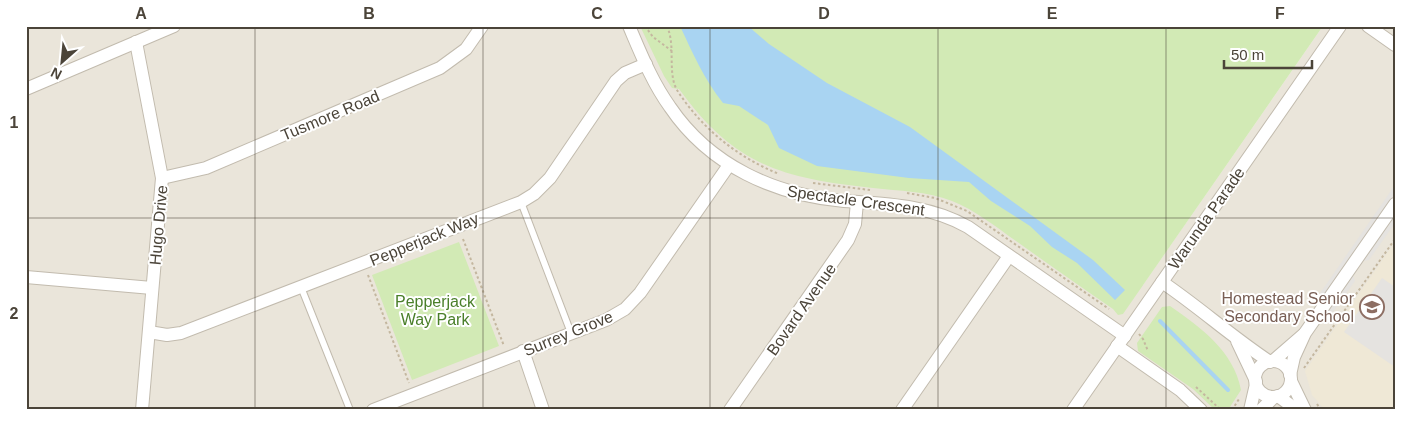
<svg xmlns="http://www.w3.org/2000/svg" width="1421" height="436" viewBox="0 0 1421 436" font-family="Arial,sans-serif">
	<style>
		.residential { fill: #eae5da }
		.education { fill: #efe8d6 }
		.green { fill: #d2eab5 }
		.parking { fill: #e5e3e0 }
		.water { fill: #a9d4f2 }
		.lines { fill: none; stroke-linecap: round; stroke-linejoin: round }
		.stream { stroke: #a9d4f2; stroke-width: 4 }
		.lane-casing { stroke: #c2bbae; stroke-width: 8 }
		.street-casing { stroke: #c2bbae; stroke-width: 14 }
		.path { stroke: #c4b79f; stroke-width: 2; stroke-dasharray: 2.5 2.5; stroke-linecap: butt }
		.lane { stroke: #fff; stroke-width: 6 }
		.street { stroke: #fff; stroke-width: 12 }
		.grid { fill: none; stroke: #4b4439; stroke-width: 1; stroke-opacity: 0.55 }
		.labels { text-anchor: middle; stroke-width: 4; stroke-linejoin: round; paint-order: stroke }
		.street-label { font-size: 16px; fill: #4b4439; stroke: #fff }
		.education-label { font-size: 16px; fill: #785e54; stroke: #fff; text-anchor: end }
		.park-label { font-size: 16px; fill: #4a7f2a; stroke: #fff }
		.neatline { fill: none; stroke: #4b4439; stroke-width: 2 }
		.grid-label { font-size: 16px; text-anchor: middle; font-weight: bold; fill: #4b4439 }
	</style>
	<rect width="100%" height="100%" fill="#f6f3ec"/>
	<!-- residential -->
	<path class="residential" d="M26,26H770L1143,285L1323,26H1395V410H26Z"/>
	<!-- education -->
	<path class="education" d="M1395,242V410H1325L1312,395L1305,371Z"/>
	<!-- green -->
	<g class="green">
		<path d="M640,26H1323L1123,314L1118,315L1113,309C1080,286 1048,264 1016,241C996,227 975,210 952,201C927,191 899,191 873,188C782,178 735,166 679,89L672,88L664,76Z"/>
		<path d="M459,242L499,346L412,380L372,275Z"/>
		<path d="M1170,306C1200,327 1234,351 1241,390L1228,410H1215L1193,389L1138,351L1137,343L1162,307Z"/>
	</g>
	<!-- parking -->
	<g class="parking">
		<path d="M1395,185V194L1316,308L1314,302Z"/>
		<path d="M1395,215V223L1369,260L1363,261Z"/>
		<path d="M1353,275L1355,281L1330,316L1324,317Z"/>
		<path d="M1382,278L1395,287V367L1344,332Z"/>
	</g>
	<!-- water -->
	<path class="water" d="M680,26H748L769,44L827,83L910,127L1093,260L1125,290L1115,300L1077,263L1052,247L1030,226L991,201L969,182L909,178L817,166L779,148L768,125L739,106L723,103C704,79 693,54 680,26Z"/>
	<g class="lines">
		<!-- stream -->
		<path class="stream" d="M1160,321L1228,390"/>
		<defs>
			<g id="lane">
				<path d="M521,202L571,333"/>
				<path d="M301,287L350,410"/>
			</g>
			<g id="street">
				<path d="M629,26C641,54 652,82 670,107C710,166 775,195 844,201C887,204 930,205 968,227L1125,336"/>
				<path d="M1368,26L1395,45"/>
				<path d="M136,42L162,178L142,410"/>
				<path d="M26,89L174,26"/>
				<path d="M162,178L206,168L440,68L466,49L482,26"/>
				<path d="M26,277L152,288"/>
				<path d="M1162,282C1199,307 1232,337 1270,362"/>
				<path d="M149,332L167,335L181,333L521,202L534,194L550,178L616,81L625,73L646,64"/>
				<path d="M1237,341L1256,381"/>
				<path d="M1117,346L1180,390L1201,410"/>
				<path d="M523,351L543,410"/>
				<path d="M1273,361L1303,335"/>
				<circle cx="1273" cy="379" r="18"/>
				<path d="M1290,375L1294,357L1305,333L1395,204"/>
				<path d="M1291,381L1305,410"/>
				<path d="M1278,396L1297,410"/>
				<path d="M373,410L606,320L625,309L640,293L729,165"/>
				<path d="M730,410L848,240L855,224L857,202"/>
				<path d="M902,410L1009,256"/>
				<path d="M1073,410L1340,26"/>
				<path d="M1250,410L1256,384"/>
				<path d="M1261,410L1274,397"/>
			</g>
		</defs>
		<!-- lane casing -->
		<use href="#lane" class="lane-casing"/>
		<!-- street casing -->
		<use href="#street" class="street-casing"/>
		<!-- path -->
		<g class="path">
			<path d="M645,26L653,37L672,51"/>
			<path d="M667,26C675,45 669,64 674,83C676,90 681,96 686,103C710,135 742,159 779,174"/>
			<path d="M813,183L870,190"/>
			<path d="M907,193L935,198L967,211L1109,309"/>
			<path d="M463,239L504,346"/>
			<path d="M368,275L409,383"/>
			<path d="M1139,334L1143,339L1148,351"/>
			<path d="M1304,368L1395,239"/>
			<path d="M1196,387L1221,410"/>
			<path d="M1317,404L1321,410"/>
			<path d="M1232,410L1239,399"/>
		</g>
		<!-- lane -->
		<use href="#lane" class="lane"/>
		<!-- street -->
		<use href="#street" class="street"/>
	</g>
	<!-- grid -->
	<path class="grid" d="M255,26V410M483,26V410M710,26V410M938,26V410M1166,26V410M26,218H1395"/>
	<!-- icons -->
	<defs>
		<symbol id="school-ring" viewBox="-11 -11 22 22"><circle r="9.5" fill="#fff" stroke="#8d6e63" stroke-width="1.5"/><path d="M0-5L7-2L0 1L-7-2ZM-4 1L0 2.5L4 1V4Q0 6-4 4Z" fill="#8d6e63"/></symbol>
	</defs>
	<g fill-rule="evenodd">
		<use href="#school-ring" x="1358" y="293" width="28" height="28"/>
	</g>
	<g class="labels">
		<!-- street labels -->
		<g class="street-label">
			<text transform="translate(330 115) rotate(-23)" y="6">Tusmore Road</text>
			<text transform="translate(856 200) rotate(8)" y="6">Spectacle Crescent</text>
			<text transform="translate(1206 218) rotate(-55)" y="6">Warunda Parade</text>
			<text transform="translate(158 225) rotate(-85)" y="6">Hugo Drive</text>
			<text transform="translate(424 239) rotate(-22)" y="6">Pepperjack Way</text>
			<text transform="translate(801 309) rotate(-55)" y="6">Bovard Avenue</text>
			<text transform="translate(568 333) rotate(-22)" y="6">Surrey Grove</text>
		</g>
		<!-- education labels -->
		<g class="education-label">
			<text x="1354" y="304">Homestead Senior<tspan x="1354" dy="18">Secondary School</tspan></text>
		</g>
		<!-- park labels -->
		<g class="park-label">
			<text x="435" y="307">Pepperjack<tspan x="435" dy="18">Way Park</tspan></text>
		</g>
	</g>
	<!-- border -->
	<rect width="1421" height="436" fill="none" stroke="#ffffff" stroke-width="55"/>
	<!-- north arrow -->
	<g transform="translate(62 62) rotate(207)" stroke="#ffffff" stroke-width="4" paint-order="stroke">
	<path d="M0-4L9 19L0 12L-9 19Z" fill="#4b4439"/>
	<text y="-8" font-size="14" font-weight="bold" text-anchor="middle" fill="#4b4439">N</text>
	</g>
	<!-- scale -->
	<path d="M1224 60v8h88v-8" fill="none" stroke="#4b4439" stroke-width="2.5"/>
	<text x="1231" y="60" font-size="15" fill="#4b4439" stroke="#ffffff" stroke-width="4" paint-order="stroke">50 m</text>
	<rect x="28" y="28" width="1366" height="380" class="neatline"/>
	<g class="grid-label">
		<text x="141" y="19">A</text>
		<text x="369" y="19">B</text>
		<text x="597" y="19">C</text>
		<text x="824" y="19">D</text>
		<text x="1052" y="19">E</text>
		<text x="1280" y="19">F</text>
		<text x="14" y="128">1</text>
		<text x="14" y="319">2</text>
	</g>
</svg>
